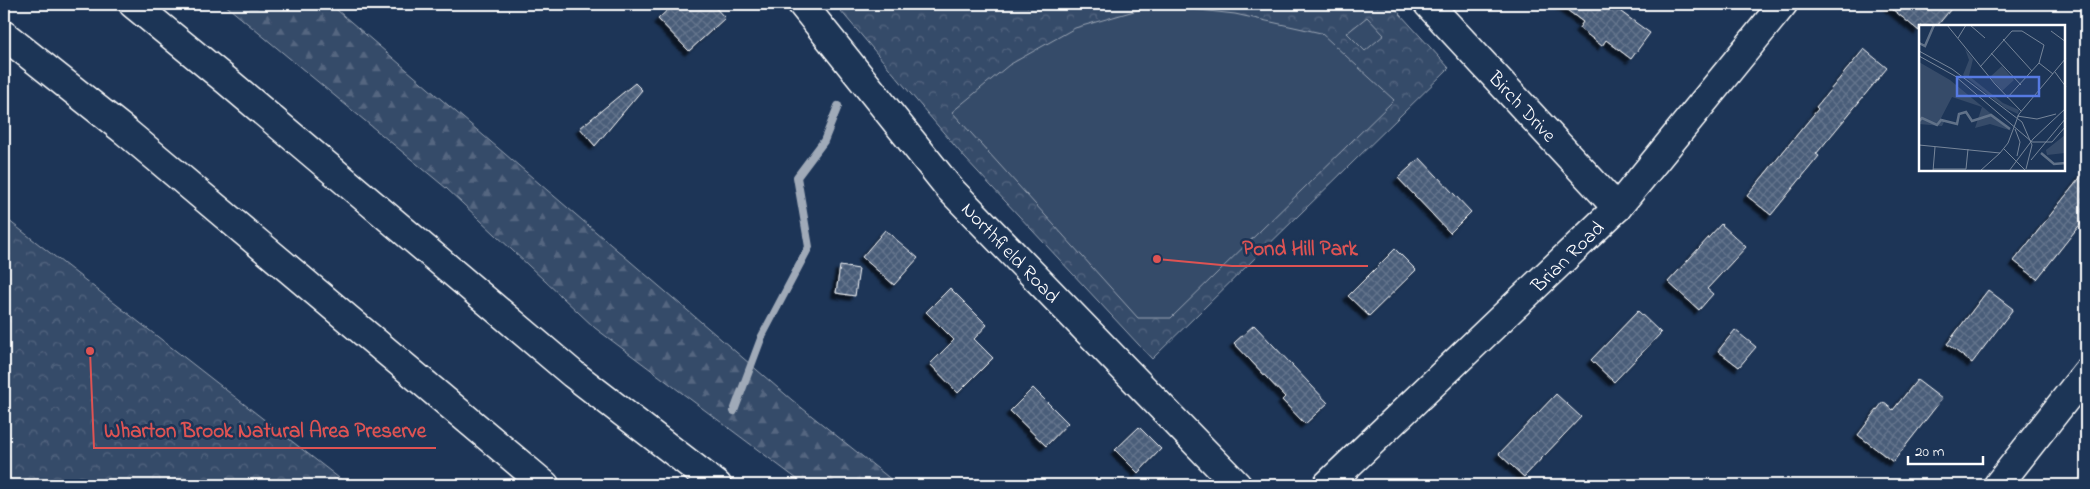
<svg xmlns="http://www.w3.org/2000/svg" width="2090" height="489" viewBox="0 0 2090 489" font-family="'Indie Flower',sans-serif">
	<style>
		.forest { fill: url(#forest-firs); stroke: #9aa5b4 }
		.park { fill: url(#park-crowns); stroke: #9aa5b4 }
		.garden { fill: #364b69; stroke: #9aa5b4 }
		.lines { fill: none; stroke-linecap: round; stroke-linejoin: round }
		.stream { stroke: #a0aab8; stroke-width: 8 }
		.building { fill: url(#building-cross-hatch); stroke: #fff; filter: url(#shadow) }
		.minor-casing { stroke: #fff; stroke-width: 31 }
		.major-casing { stroke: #fff; stroke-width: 31 }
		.highway-casing { stroke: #fff; stroke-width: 31 }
		.minor { stroke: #1d3557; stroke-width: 28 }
		.major { stroke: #1d3557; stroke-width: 28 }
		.highway { stroke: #1d3557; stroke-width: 28 }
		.labels { text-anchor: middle; stroke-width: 5; stroke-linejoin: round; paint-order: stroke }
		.street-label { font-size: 20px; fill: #fff; stroke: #1d3557 }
		.inset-river { fill: none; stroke: #617289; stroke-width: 2.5 }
		.inset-road { fill: none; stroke: #77869a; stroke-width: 1 }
		.view { fill: #567ae2; fill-opacity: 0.15; stroke: #567ae2; stroke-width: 2.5 }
		.inset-edge { fill: none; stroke: #fff; stroke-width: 2.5 }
		.leader { fill: none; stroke: #de5353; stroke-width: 2 }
		.callout-dot { fill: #de5353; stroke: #1d3557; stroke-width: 2 }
		.callout-label { font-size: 21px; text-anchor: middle; font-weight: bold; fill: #de5353; stroke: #1d3557; stroke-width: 5; stroke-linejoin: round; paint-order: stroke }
	</style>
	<defs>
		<pattern id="forest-firs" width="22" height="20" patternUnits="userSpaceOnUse" patternTransform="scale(1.25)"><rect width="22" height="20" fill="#364b69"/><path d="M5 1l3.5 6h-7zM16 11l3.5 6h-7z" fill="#546680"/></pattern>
		<pattern id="park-crowns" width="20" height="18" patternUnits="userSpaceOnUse" patternTransform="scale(1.25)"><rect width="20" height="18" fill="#364b69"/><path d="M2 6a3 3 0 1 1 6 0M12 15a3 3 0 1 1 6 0" fill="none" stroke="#546680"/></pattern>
		<pattern id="building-cross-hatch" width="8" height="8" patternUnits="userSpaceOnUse" patternTransform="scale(1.25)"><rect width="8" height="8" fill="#4a5d79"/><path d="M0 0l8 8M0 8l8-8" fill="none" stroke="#65758d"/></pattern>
		<filter id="shadow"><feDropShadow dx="-4.5" dy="4.5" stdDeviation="1" flood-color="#0009"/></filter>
	</defs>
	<rect width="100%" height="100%" fill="#1d3557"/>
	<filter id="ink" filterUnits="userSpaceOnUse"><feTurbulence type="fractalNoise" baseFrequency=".02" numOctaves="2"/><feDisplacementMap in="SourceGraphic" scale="10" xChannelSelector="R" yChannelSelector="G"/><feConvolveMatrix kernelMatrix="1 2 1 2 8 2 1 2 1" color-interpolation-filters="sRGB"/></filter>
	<g filter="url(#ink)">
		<!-- forest -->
		<path class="forest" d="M224,4H330L792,400L898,485H805L595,328L446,188Z"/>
		<!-- park -->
		<g class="park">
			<path d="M835,4H1391L1449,68L1152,359L965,158Z"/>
			<path d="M4,217L348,485H4Z"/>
		</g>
		<!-- garden -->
		<g class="garden">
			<path d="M1155,5L1235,14L1321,33L1394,100L1171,318H1138L952,112L1009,65L1075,28Z"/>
			<path d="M1367,17L1384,35L1365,51L1347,33Z"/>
		</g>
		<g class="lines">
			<!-- stream -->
			<path class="stream" d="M734,411L762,336L809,247L797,177L824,141L838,106"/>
		</g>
		<!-- building -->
		<g class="building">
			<path d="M674,4H712L725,18L689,51L658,19Z"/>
			<path d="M1559,4H1610L1650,33L1631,59L1606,40L1602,46L1579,28L1583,22Z"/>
			<path d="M1886,4H1955L1937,26H1920L1919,31Z"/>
			<path d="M1864,49L1887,68L1816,154L1819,156L1771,215L1747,196L1818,109L1816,107Z"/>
			<path d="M635,83L642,90L595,146L580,128Z"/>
			<path d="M1420,158L1471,212L1450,233L1398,178Z"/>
			<path d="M2086,170V217L2037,279L2014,261Z"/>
			<path d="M1721,224L1746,247L1707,289L1713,294L1699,310L1668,282Z"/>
			<path d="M885,230L918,258L894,285L862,257Z"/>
			<path d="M1395,249L1416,270L1369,316L1348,296Z"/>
			<path d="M840,266L859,269L855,296L836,293Z"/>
			<path d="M950,288L987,325L974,339L993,358L958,393L930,364L954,340L926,312Z"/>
			<path d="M1988,290L2013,309L1972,363L1947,344Z"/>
			<path d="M1638,311L1661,333L1614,382L1591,360Z"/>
			<path d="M1254,325L1328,403L1305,424L1282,400L1285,397L1234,343Z"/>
			<path d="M1735,330L1756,347L1739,367L1718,351Z"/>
			<path d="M1917,380L1942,399L1893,462L1858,435L1883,402L1893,410Z"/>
			<path d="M1033,388L1068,423L1046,446L1010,411Z"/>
			<path d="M1556,394L1581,417L1524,477L1499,454Z"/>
			<path d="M1139,427L1161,449L1138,473L1115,450Z"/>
		</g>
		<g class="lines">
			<defs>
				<g id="minor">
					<path d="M802,4L950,189L1237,485"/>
					<path d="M1428,4L1617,208"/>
					<path d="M1327,485L1617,208L1783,4"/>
				</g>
				<path id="major" d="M1998,485L2086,373"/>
				<g id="highway">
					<path d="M133,4L227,81L573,374L717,485"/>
					<path d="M4,35L125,131L545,485"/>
				</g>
			</defs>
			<!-- minor casing -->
			<use href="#minor" class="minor-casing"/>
			<!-- major casing -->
			<use href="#major" class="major-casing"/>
			<!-- highway casing -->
			<use href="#highway" class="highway-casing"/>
			<!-- minor -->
			<use href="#minor" class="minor"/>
			<!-- major -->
			<use href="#major" class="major"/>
			<!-- highway -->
			<use href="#highway" class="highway"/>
		</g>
	</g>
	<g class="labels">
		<!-- street labels -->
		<g class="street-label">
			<text transform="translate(1523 106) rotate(47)" y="7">Birch Drive</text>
			<text transform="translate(1011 252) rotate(46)" y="7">Northfield Road</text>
			<text transform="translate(1567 256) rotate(-44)" y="7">Brian Road</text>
		</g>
	</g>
	<!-- overview -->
	<g transform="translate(1919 25)">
		<rect width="146" height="146" fill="#1d3557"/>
		<path d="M146,110V128L128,130L127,125Z" fill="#364b69"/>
		<path d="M46,24L54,34L50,51L84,78L100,85L99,89L86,83L44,50L50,35Z" fill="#364b69"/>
		<path d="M0,37L31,55L93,106L71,99L56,103L63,82L33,72L21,95H26L23,101L0,99ZM83,41L95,55L83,66L71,52Z" fill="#364b69"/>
		<path class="inset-river" d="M0,18L6,21L15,0M0,96L3,93L18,100L22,95L38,99L40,89L47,87L53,96L72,90L91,104M122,128L135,139L147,138"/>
		<path class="inset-road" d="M28,0L76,59L102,86M51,0L66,13M132,6L147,17M39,13L47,0M84,14L113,46M0,26L33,44L103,97L113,120L107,144M72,28L102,60M0,31L36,51L113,117H133L147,101M120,38L134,49M61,42L93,6H103L125,20L120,38L88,73M136,47L147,62M98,91L118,94L137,89M96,104L101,117L98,131M0,120L81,128L89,118L100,89L147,33M85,124L107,146M112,135L147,93M14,144H47L49,124M14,146L16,122M61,146L81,128M90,146L114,114L147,83"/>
		<path class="view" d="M38,52H120V71H38Z"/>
		<rect width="146" height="146" class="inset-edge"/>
	</g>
	<!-- callouts -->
	<path class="leader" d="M1157 259L1232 266H1368M90 351L94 448H436"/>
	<g class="callout-dot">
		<circle cx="1157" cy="259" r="5"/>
		<circle cx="90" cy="351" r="5"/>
	</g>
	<g class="callout-label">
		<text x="1300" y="255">Pond Hill Park</text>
		<text x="265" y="437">Wharton Brook Natural Area Preserve</text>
	</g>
	<!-- margin -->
	<rect width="2090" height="489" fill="none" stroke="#1d3557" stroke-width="20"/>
	<rect x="10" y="10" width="2070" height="469" fill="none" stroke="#fff" stroke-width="2" filter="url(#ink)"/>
	<!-- scale -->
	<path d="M1908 456v8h75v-8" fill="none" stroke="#ffffff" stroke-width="2.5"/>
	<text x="1915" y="456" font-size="15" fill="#ffffff" stroke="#1d3557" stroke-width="4" paint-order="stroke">20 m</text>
</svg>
